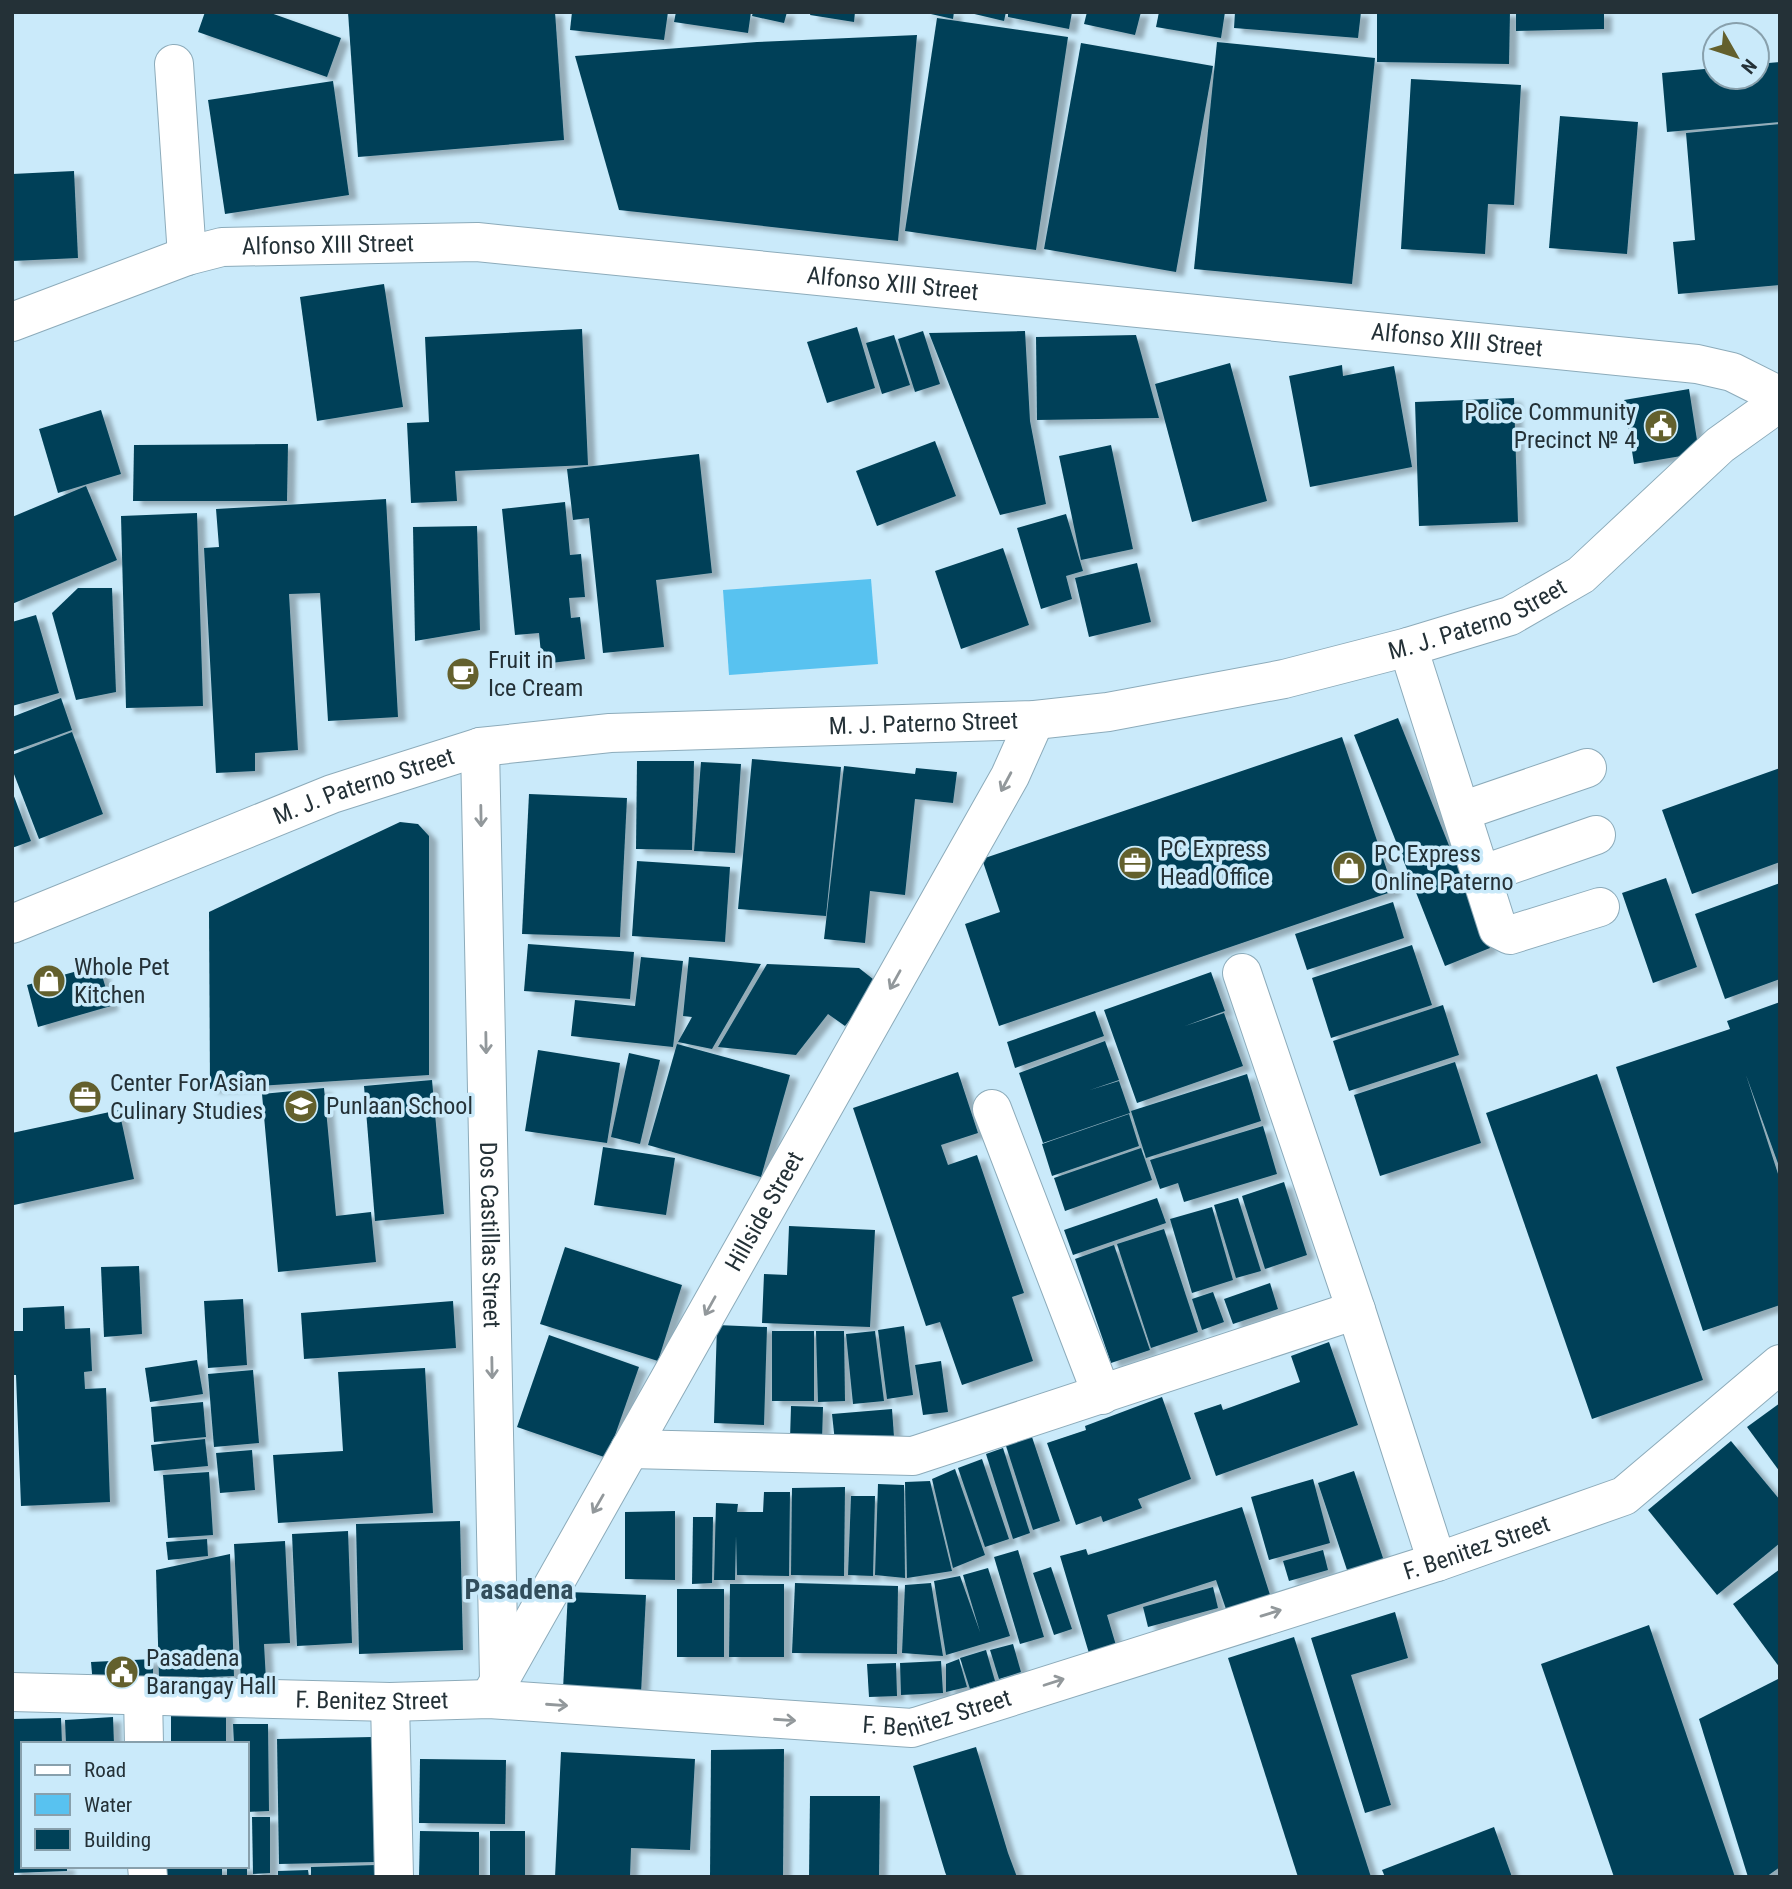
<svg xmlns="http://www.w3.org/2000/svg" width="1792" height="1889" viewBox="0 0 1792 1889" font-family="'Roboto Condensed',sans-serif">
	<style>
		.water { fill: #58c2f0 }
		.building { fill: #004158; filter: url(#shadow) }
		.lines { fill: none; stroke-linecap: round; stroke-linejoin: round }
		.minor-casing { stroke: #8cabba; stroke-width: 40 }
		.major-casing { stroke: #8cabba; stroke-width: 40 }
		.minor { stroke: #fff; stroke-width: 38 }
		.major { stroke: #fff; stroke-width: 38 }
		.oneway { stroke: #92989b }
		.labels { text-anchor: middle; stroke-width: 7; stroke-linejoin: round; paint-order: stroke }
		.street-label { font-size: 24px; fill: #243137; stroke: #caeafa }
		.poi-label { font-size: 24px; fill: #243137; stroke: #caeafa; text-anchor: start }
		.quarter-label { font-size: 28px; font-weight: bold; fill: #324e5c; stroke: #caeafa }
	</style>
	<defs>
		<filter id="shadow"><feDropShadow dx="8" dy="4.5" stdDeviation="2" flood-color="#0004"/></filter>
	</defs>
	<rect width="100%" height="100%" fill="#caeafa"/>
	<!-- water -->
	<path class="water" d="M871,579L878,664L729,675L723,590Z"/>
	<!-- building -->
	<g class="building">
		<path d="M205,12H268L341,38L327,77L198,32Z"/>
		<path d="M348,12H555L564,140L358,157Z"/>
		<path d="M572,12H668L664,40L570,30Z"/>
		<path d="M676,12H751L748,33L674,22Z"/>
		<path d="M753,12H787L784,23L752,16Z"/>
		<path d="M811,12H855L854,22L810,15Z"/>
		<path d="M922,12H954L953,19Z"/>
		<path d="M966,12H1006L1004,21Z"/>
		<path d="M1008,12H1072L1069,29L1008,17Z"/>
		<path d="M1087,12H1141L1135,35L1084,24Z"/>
		<path d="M1159,12H1225L1221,38L1156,27Z"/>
		<path d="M1235,12H1361L1358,38L1234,28Z"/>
		<path d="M1377,12H1510L1509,64L1377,62Z"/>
		<path d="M1516,12H1604V29L1516,31Z"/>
		<path d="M937,18L1068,37L1036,250L905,231Z"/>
		<path d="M917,35L898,241L619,210L575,56L757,42Z"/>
		<path d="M1217,42L1375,58L1352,284L1194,269Z"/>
		<path d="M1081,43L1213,66L1176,272L1044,249Z"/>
		<path d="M1780,62V122L1667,132L1662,73L1715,68V77H1757V64Z"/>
		<path d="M1411,79L1521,85L1514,205L1488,204L1485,254L1401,249Z"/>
		<path d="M333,81L349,195L225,214L208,100Z"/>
		<path d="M1560,116L1638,122L1627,254L1549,248Z"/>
		<path d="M1780,124V285L1678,294L1673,242L1695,240L1686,133Z"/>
		<path d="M74,171L78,258L12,261V174Z"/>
		<path d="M384,284L403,407L317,421L300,297Z"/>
		<path d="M857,327L875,388L827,403L807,342Z"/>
		<path d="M582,329L588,465L455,471L457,501L411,503L407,423L429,422L425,337Z"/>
		<path d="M923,331L940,384L915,392L898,339Z"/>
		<path d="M1025,331L1030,421L1046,504L1000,515L929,333Z"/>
		<path d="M894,335L910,385L882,394L866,343Z"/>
		<path d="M1136,335L1159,418L1037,420L1036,337Z"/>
		<path d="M1230,363L1267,501L1192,522L1155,384Z"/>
		<path d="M1342,365L1343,376L1394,366L1412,467L1310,487L1289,376Z"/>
		<path d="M1689,389L1699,453L1634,464L1624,400Z"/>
		<path d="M1514,398L1518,522L1419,526L1415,402Z"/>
		<path d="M101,410L121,474L58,493L39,429Z"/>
		<path d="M935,441L956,496L877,526L856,471Z"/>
		<path d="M288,444L287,501H133L134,445Z"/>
		<path d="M1111,445L1133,549L1081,560L1059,456Z"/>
		<path d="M699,454L712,573L656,580L664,647L603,653L589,518L573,520L567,469Z"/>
		<path d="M86,486L117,560L12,604V517Z"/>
		<path d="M386,499L398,717L328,721L320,593L289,594L298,750L255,753V771L216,773L204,548L219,547L216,509Z"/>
		<path d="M565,502L570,555L581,554L585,597L569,598L571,618L580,617L585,659L542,664L539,633L515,635L502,509Z"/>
		<path d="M197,513L203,706L126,708L121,516Z"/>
		<path d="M1066,514L1083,571L1066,576L1072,599L1041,609L1017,528Z"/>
		<path d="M477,526L480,630L415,641L413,527Z"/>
		<path d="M1003,548L1029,625L961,649L935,571Z"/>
		<path d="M1137,563L1151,622L1089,637L1075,578Z"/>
		<path d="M78,588H112L116,692L76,700L52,613Z"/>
		<path d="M36,615L59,693L12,706V622Z"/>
		<path d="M61,698L72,730L14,751L12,745V717Z"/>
		<path d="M1398,718L1490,948L1445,966L1354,735Z"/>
		<path d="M72,732L103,814L39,839L12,769V755Z"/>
		<path d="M1342,737L1394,891L999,1026L965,924L1000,912L982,859Z"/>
		<path d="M752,759L841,767L826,916L738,909Z"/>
		<path d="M637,761H694L692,850L636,849Z"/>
		<path d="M701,762L741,764L735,853L694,851Z"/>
		<path d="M844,766L915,774L916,768L957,772L953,803L915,799L905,895L870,891L865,943L824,939Z"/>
		<path d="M1780,768V862L1692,894L1662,810Z"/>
		<path d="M12,791L31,841L12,848Z"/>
		<path d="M529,794L627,798L620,937L522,934Z"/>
		<path d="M400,822L418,824L429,836V1075L210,1089L209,912Z"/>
		<path d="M637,861L730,867L725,942L632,936Z"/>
		<path d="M1666,878L1697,967L1653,983L1622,893Z"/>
		<path d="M1780,883V979L1725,999L1695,914Z"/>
		<path d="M1393,902L1404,938L1307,970L1295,934Z"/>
		<path d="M528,944L634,952L630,999L524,991Z"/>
		<path d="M1412,945L1432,1005L1331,1038L1312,978Z"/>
		<path d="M641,957L683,961L673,1047L571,1036L575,1000L635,1006Z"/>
		<path d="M689,957L761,964L712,1049L678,1042L692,1017L683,1016Z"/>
		<path d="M767,964L859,968L878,983L845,1026L828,1014L796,1055L718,1047Z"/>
		<path d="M99,965L111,1006L38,1027L27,985Z"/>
		<path d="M1211,972L1225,1011L1185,1026L1224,1013L1243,1066L1137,1103L1104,1010Z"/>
		<path d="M1780,1002V1169L1746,1075L1780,1180V1305L1703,1331L1616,1067L1730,1029L1727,1021Z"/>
		<path d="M1443,1005L1459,1055L1349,1091L1333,1041Z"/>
		<path d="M1095,1011L1104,1036L1015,1068L1007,1042Z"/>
		<path d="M1105,1041L1119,1080L1090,1090L1119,1081L1130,1113L1043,1143L1019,1073Z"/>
		<path d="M677,1044L790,1075L761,1177L648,1145Z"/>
		<path d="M538,1050L620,1063L607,1143L525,1131Z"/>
		<path d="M629,1053L660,1060L640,1144L611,1137Z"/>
		<path d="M1455,1062L1481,1143L1380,1176L1354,1095Z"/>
		<path d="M958,1072L978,1133L941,1145L948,1165L977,1155L1024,1293L1012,1297L1033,1361L962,1385L940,1322L926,1326L853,1108Z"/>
		<path d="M1247,1074L1261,1121L1146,1158L1131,1111Z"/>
		<path d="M1597,1074L1703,1380L1592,1419L1486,1113Z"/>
		<path d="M432,1080L444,1214L375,1221L364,1086Z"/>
		<path d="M324,1088L336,1216L371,1212L376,1262L278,1272L262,1094Z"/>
		<path d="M119,1110L134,1179L14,1205L12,1133Z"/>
		<path d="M1129,1114L1139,1146L1052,1176L1042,1144Z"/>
		<path d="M1263,1126L1277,1174L1184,1202L1178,1183L1160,1189L1150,1160Z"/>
		<path d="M603,1147L675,1158L666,1215L594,1205Z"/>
		<path d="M1141,1148L1152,1180L1065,1211L1054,1178Z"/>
		<path d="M1284,1182L1307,1255L1265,1269L1242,1196Z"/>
		<path d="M1157,1198L1166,1223L1073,1255L1064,1230Z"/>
		<path d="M1238,1198L1261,1271L1236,1278L1214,1205Z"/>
		<path d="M1212,1207L1233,1280L1192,1293L1170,1219Z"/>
		<path d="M789,1226L875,1230L870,1327L762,1323L764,1274L787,1275Z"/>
		<path d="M1164,1229L1198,1332L1151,1348L1117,1244Z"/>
		<path d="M1114,1245L1150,1350L1111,1363L1075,1259Z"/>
		<path d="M565,1247L682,1285L658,1361L540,1324Z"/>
		<path d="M139,1266L142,1334L104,1337L101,1267Z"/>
		<path d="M1270,1283L1278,1309L1233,1324L1224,1299Z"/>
		<path d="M1213,1292L1224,1322L1202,1330L1192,1299Z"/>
		<path d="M243,1299L247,1365L208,1368L204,1301Z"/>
		<path d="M453,1301L456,1348L304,1359L301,1313Z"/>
		<path d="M64,1306L65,1329L90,1328L92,1371L84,1372L85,1389L106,1388L110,1502L21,1506L16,1375H12V1331H23V1308Z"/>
		<path d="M717,1325L767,1327L764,1425L714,1423Z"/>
		<path d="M904,1326L913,1395L887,1399L878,1330Z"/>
		<rect x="772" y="1331" width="42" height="70"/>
		<path d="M816,1331H844L845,1401L818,1402Z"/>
		<path d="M875,1331L884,1401L853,1404L846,1334Z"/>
		<path d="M549,1335L639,1367L607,1458L517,1427Z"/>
		<path d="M1329,1342L1358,1425L1216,1476L1194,1413L1221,1404L1223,1410L1300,1382L1291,1356Z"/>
		<path d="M197,1360L203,1394L150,1402L145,1368Z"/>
		<path d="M941,1361L948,1412L923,1415L915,1365Z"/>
		<path d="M425,1368L433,1513L278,1523L273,1455L343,1451L338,1372Z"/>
		<path d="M253,1370L259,1443L214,1447L208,1374Z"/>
		<path d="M1162,1397L1191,1479L1138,1499L1142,1508L1103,1522L1101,1516L1076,1525L1047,1443L1086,1430L1085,1426Z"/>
		<path d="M203,1402L206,1437L154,1442L151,1407Z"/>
		<path d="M1780,1403V1472L1747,1427Z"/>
		<path d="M791,1406L823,1407L822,1440L790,1439Z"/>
		<path d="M892,1409L894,1437L835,1442L832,1414Z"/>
		<path d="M1032,1437L1060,1521L1033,1530L1006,1446Z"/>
		<path d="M205,1439L208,1466L154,1471L151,1445Z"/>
		<path d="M1731,1441L1780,1500V1543L1717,1595L1648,1510Z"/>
		<path d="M1003,1448L1030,1533L1013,1539L986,1454Z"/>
		<path d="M252,1450L255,1490L220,1493L216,1453Z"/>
		<path d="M982,1459L1009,1539L985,1547L958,1468Z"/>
		<path d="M955,1469L985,1555L953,1568L932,1479Z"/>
		<path d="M1354,1471L1386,1567L1350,1579L1318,1483Z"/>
		<path d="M209,1472L213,1535L168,1538L163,1475Z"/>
		<path d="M1313,1479L1330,1543L1269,1560L1251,1497Z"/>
		<path d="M930,1481L952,1571L907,1578L905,1482Z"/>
		<path d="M878,1484L904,1485L905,1578L875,1575Z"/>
		<path d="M845,1487L844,1576L791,1575L792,1488Z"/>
		<path d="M764,1492H790L789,1576L737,1575L736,1536L735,1580H714L716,1503L738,1504L737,1512H763Z"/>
		<path d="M851,1496H875L873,1576L848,1575Z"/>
		<path d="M1242,1507L1271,1598L1227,1612L1216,1580L1107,1615L1118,1652L1091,1660L1060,1556L1086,1549L1088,1555Z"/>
		<path d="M675,1511V1580L625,1579V1512Z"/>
		<path d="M693,1517H713L712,1583L692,1584Z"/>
		<path d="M460,1521L463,1650L359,1654L356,1524Z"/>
		<path d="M348,1531L352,1643L297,1646L292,1534Z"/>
		<path d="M207,1539L208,1556L168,1560L166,1542Z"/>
		<path d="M285,1541L290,1643L264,1644L266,1680L241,1682L234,1544Z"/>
		<path d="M1018,1550L1044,1637L1020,1644L994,1557Z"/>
		<path d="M1323,1550L1328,1570L1289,1581L1283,1561Z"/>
		<path d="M230,1554L234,1676L159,1679L156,1570Z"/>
		<path d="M1051,1567L1072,1629L1054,1635L1033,1573Z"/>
		<path d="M988,1568L1010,1636L946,1655L934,1581L960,1576L980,1632L963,1575Z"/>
		<path d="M1780,1569V1668L1733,1604Z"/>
		<path d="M795,1583L898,1586L897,1654L792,1653Z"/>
		<path d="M931,1583L943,1656L902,1653L905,1585Z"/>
		<path d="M730,1584H784V1657H729Z"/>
		<path d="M1213,1587L1218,1608L1148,1627L1143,1607Z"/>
		<rect x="677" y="1589" width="47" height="68"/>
		<path d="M568,1592L646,1595L641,1693L563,1689Z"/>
		<path d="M1395,1612L1408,1658L1351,1675L1391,1805L1365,1813L1311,1638Z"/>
		<path d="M1649,1625L1735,1877H1614L1541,1664Z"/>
		<path d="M1294,1637L1371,1877H1298L1228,1658Z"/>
		<path d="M1013,1644L1021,1672L999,1679L990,1650Z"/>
		<path d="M986,1650L995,1681L970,1689L960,1658Z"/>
		<path d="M153,1659V1682L93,1685L91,1662Z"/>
		<path d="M959,1659L967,1687L946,1692V1664Z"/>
		<path d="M941,1661L943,1693L901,1695L900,1663Z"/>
		<path d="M896,1663L897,1696L869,1697L867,1664Z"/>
		<path d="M1780,1678V1867L1766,1877H1748L1699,1719Z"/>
		<path d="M171,1708L226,1709V1744H171Z"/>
		<path d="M113,1717L114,1744H66L65,1720Z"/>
		<path d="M61,1718L62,1744H23V1866H67V1871L12,1873V1719Z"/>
		<path d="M233,1724H268L269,1811L247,1812V1744H234Z"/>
		<path d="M372,1737L374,1862L279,1864L277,1739Z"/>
		<path d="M976,1747L1008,1853L1017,1877H947L945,1872L913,1766Z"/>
		<path d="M784,1749L783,1877H710L711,1750Z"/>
		<path d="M561,1752L695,1759L690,1850L631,1848L630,1877H555Z"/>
		<path d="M420,1759L506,1760L505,1824L419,1823Z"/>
		<path d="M810,1796H880L879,1877H809Z"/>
		<path d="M252,1817H270V1873L253,1874Z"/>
		<path d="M1494,1827L1512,1877H1385L1382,1870Z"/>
		<path d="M420,1831L479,1832V1877H419Z"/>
		<rect x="490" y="1831" width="35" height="46"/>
		<path d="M376,1865V1877H311V1867Z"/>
		<rect x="167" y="1866" width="55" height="11"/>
		<rect x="227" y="1866" width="20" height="11"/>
		<path d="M308,1870L309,1877H278V1871Z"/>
	</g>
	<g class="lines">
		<defs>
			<g id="minor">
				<path d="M174,64L187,256"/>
				<path id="s1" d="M12,322L187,256L222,247L477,242L1697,364L1732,372L1780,396"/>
				<path d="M1408,647L1498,929L1510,935L1600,907"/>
				<path id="s2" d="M480,747L499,1679"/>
				<path d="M1462,811L1587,768"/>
				<path d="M1481,875L1596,835"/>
				<path d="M1242,973L1356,1310L1437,1562"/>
				<path d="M992,1109L1102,1395"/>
				<path d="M630,1449L913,1456L1356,1310"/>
				<path id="s3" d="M12,1692L390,1702L489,1699L912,1728L1437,1562L1624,1496L1780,1364"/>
				<path d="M143,1696L144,1744"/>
				<path id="s4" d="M489,1699L1010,776L1035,720"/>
				<path d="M390,1702L394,1877"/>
				<path d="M147,1866L148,1877"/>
			</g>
			<g id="major">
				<path id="s5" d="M12,924L332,794L480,747L610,733L1035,720L1108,712L1284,679L1408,647L1510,616L1581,575L1720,445L1780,402"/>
			</g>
		</defs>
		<!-- minor casing -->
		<use href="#minor" class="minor-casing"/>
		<!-- major casing -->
		<use href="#major" class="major-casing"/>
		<!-- minor -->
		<use href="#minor" class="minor"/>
		<!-- major -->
		<use href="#major" class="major"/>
	</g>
	<!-- one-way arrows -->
	<defs><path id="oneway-shaft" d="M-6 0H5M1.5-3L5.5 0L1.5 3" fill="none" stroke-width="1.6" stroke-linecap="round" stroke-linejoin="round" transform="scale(1.75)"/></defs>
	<g class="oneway">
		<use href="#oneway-shaft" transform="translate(1006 782) rotate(118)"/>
		<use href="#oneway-shaft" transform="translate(481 816) rotate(89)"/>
		<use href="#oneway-shaft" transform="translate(895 980) rotate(119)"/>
		<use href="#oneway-shaft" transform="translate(486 1043) rotate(89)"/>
		<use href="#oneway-shaft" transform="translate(710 1306) rotate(119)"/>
		<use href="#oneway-shaft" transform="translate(492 1368) rotate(89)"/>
		<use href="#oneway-shaft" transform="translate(598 1504) rotate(120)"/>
		<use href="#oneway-shaft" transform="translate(1271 1613) rotate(-17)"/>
		<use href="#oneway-shaft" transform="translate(1054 1682) rotate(-18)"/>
		<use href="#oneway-shaft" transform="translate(557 1705) rotate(4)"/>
		<use href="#oneway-shaft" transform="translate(785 1720) rotate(4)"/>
	</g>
	<!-- icons -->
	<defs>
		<symbol id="civic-disc" viewBox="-11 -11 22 22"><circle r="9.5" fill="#63602d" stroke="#caeafa"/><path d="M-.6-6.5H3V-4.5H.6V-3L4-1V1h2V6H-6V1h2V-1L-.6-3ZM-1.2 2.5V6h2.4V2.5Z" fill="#fff"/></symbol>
		<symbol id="cafe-disc" viewBox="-11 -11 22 22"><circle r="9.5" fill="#63602d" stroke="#caeafa"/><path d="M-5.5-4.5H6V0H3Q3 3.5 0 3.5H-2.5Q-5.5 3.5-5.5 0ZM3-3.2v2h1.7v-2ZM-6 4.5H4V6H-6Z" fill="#fff"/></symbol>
		<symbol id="office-disc" viewBox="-11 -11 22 22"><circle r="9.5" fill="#63602d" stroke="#caeafa"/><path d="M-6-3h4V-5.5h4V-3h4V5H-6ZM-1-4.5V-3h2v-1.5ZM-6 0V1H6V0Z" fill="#fff"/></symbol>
		<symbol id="shop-disc" viewBox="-11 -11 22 22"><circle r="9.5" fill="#63602d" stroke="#caeafa"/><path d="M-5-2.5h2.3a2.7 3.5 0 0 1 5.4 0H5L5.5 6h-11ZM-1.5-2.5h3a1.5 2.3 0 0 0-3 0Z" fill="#fff"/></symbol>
		<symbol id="school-disc" viewBox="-11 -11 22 22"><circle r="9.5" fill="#63602d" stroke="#caeafa"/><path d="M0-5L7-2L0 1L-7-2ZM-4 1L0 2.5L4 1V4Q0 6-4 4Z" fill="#fff"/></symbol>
	</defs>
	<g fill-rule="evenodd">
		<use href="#civic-disc" x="1642" y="407" width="38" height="38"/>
		<use href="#cafe-disc" x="444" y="655" width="38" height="38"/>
		<use href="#office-disc" x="1116" y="844" width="38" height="38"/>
		<use href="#shop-disc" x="1330" y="849" width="38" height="38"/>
		<use href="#shop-disc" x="30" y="962" width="38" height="38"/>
		<use href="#office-disc" x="66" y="1078" width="38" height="38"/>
		<use href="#school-disc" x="282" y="1087" width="38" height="38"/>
		<use href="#civic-disc" x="103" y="1653" width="38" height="38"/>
	</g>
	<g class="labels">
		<!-- street labels -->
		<g class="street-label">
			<text dy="8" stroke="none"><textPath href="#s1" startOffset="329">Alfonso XIII Street</textPath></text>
			<text dy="8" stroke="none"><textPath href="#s1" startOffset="896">Alfonso XIII Street</textPath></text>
			<text dy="8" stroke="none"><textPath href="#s1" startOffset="1463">Alfonso XIII Street</textPath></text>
			<text dy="8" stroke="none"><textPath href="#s5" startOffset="1512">M. J. Paterno Street</textPath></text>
			<text dy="8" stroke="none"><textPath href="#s5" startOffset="945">M. J. Paterno Street</textPath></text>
			<text dy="8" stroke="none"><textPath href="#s5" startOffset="378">M. J. Paterno Street</textPath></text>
			<text dy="8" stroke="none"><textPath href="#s4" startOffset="560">Hillside Street</textPath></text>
			<text dy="8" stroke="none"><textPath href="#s2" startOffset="488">Dos Castillas Street</textPath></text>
			<text dy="8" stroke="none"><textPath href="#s3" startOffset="1494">F. Benitez Street</textPath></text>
			<text dy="8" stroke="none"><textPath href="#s3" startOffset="360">F. Benitez Street</textPath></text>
			<text dy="8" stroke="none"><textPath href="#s3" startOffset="928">F. Benitez Street</textPath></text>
		</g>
		<!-- poi labels -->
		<g class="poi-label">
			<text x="1636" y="420" text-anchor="end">Police Community<tspan x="1636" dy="28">Precinct № 4</tspan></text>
			<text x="488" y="668">Fruit in<tspan x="488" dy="28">Ice Cream</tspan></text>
			<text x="1160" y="857">PC Express<tspan x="1160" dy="28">Head Office</tspan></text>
			<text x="1374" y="862">PC Express<tspan x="1374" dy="28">Online Paterno</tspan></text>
			<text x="74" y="975">Whole Pet<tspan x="74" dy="28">Kitchen</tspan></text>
			<text x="110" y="1091">Center For Asian<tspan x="110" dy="28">Culinary Studies</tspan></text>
			<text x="326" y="1114">Punlaan School</text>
			<text x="146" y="1666">Pasadena<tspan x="146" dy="28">Barangay Hall</tspan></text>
		</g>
		<!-- quarter labels -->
		<g class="quarter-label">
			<text x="519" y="1599">Pasadena</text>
		</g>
	</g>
	<!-- border -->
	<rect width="1792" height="1889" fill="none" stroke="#243137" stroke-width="28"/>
	<!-- legend -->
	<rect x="21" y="1742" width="228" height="126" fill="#caeafa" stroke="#88a0ac" stroke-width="2"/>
	<rect x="35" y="1765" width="35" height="10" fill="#ffffff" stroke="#88a0ac" stroke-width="2"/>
	<text x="84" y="1777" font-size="21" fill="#243137">Road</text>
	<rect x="35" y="1794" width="35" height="21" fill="#58c2f0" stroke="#88a0ac" stroke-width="2"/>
	<text x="84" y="1812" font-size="21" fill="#243137">Water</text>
	<rect x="35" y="1829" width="35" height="21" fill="#004158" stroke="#88a0ac" stroke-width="2"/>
	<text x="84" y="1847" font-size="21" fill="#243137">Building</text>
	<!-- north arrow -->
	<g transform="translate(1736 56) rotate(129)"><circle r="33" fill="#caeafa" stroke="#88a0ac" stroke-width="2"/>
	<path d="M0-5L12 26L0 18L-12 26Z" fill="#63602d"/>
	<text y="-10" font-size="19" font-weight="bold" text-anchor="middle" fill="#243137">N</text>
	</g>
</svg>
